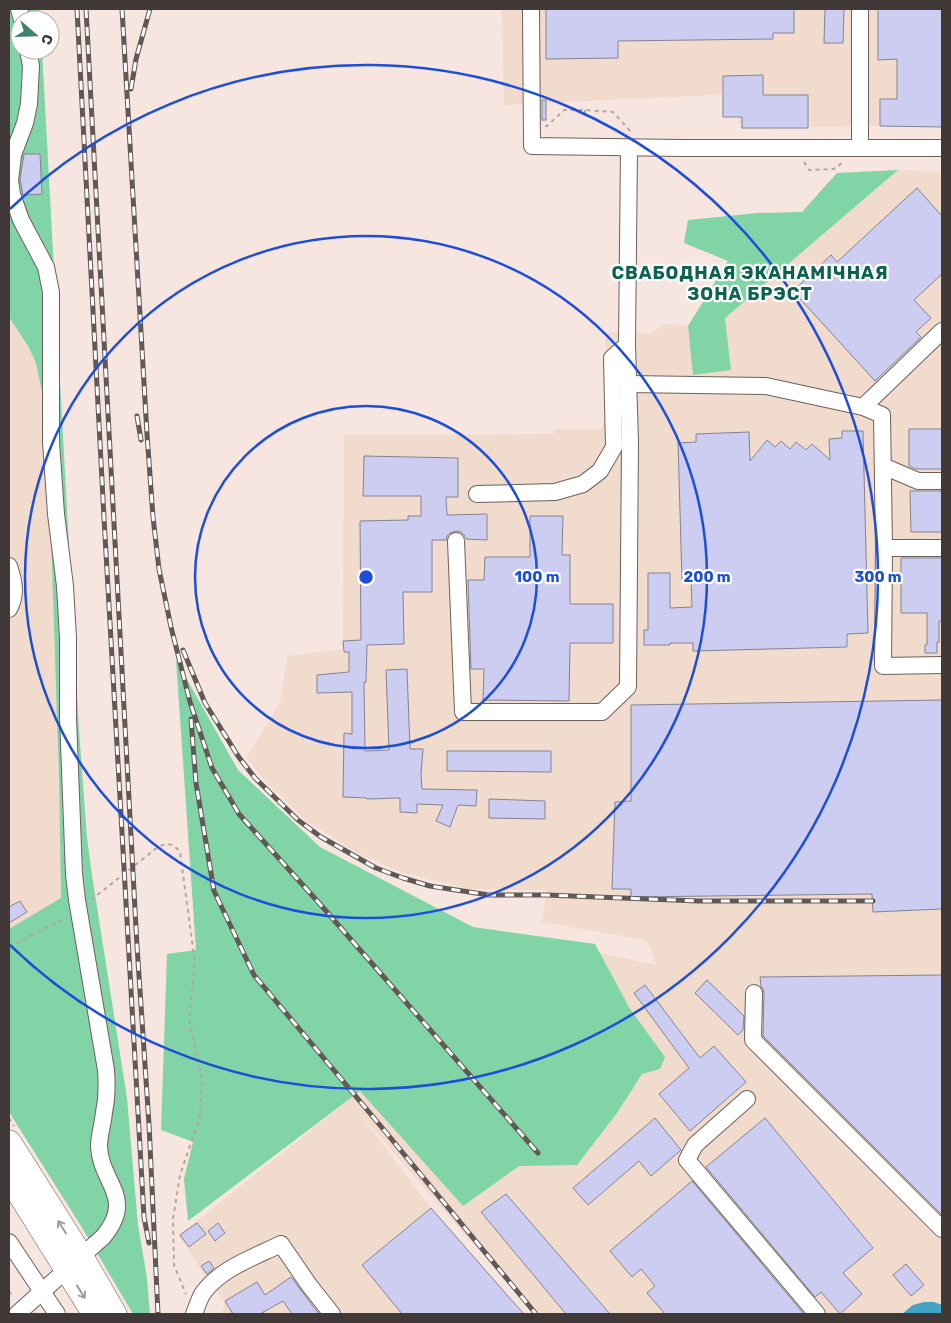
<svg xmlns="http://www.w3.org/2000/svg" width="951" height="1323" viewBox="0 0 951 1323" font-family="Rubik,sans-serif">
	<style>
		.industrial { fill: #f0dbcd }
		.green { fill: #81d4a6 }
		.water { fill: #42a3c3 }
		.building { fill: #cccdf1; stroke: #828391 }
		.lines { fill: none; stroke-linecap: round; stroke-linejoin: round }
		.minor-casing { stroke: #6e5f5a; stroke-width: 18 }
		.highway-casing { stroke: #6e5f5a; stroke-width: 26 }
		.path { stroke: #b4a6a2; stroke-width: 2; stroke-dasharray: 4 4; stroke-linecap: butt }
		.minor { stroke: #fff; stroke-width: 16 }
		.highway { stroke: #fff; stroke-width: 25 }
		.rail-casing { stroke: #625956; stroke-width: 5 }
		.rail { stroke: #fff; stroke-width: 3; stroke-dasharray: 9; stroke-linecap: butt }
		.oneway { stroke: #a09c9b }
		.ring { fill: none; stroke: #1d4ed8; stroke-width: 2.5 }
		.labels { text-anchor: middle; stroke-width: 4.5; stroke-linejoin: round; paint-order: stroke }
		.district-label { font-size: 18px; font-weight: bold; letter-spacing: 1px; fill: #0d6250; stroke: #fff }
		.centre { fill: #1d4ed8; stroke: #fff; stroke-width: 2.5 }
		.ring-label { font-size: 15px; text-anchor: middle; font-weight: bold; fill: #1d4ed8; stroke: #fff; stroke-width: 4.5; stroke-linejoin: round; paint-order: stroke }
	</style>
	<rect width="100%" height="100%" fill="#f7e5df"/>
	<!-- industrial -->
	<g class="industrial">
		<path d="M502,9H942V124L741,129L733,94L504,105Z"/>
		<path d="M898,170L939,172L942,177V1314H538L457,1226L357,1110L431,1208L524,1314H222L225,1301L210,1284L179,1235L360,1091L518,936L656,965L652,950L646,940L542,922L547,890L468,889L400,872L361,855L306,821L265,781L246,758L280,703L288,656L343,649L344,435L553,434L555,429L601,430L605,420V357L606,336L611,332L652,333L664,324L688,326L758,213L802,212L837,173Z"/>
		<path d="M9,317L36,362L47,416L59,777L61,898L9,929Z"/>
	</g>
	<!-- green -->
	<g class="green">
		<path d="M9,9H39L40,20H20V50H42L79,730L87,838L92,875L127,1098L138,1225L147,1278L150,1314H133L81,1226L9,1112V929L61,898L59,777L47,416L36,363L29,348L9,317Z"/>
		<path d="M898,170L725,318L731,370L693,375L688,326L728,261L684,243L688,220L758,213L802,212L837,173Z"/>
		<path d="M176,660L238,770L320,847L473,927L595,944L630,1009L665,1057L660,1069L642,1074L617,1113L577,1165L519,1166L463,1206L360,1091L188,1221L184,1179L193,1142L161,1130L167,954L196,950Z"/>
	</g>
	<!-- water -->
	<path class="water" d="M924,1302H934L942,1305V1314H902L913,1305Z"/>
	<!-- building -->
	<g class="building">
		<path d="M546,9H794V33H773V39L618,41V58L546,59Z"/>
		<path d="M825,9H844L843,43H824Z"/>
		<path d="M878,9H942V127L880,126V99H897V59L878,60Z"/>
		<path d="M763,75V95H808V128H742V117H723V76Z"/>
		<rect x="542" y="100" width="4" height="20"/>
		<path d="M24,154H40L42,194L23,195L20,179Z"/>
		<path d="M917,188L942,216V274L914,300L931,318L916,332L921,337L875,381L793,291L831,255L837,262Z"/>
		<path d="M909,429H942V469H916L909,466Z"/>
		<path d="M842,431H863L868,633L847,634V647L693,651V643H670V645H644V630H648V573H670V608L692,607L691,580H682L678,443L696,442V434L749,432L750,461L767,440L775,447L781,441L790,449L796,442L806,450L812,444L830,460L829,439L842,438Z"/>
		<path d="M364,456L458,458V497H446L447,515L487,514V540L466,539L464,535L461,532L456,531L450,533L447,536L446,540H432V592H403L404,644L367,645L366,682H364L365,751L389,750L386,670L407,669L410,749H423L421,774L422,789L477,790L476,806L458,805L450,827L436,821L443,805L417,804V813L400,812V798L367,799V798L343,797L344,733L352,734V692L317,693V675L349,672V652H344L343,641L361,640L360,521L408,520V516H421V496H363Z"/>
		<path d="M910,491H942V532H911Z"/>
		<path d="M530,516H563L562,555H570V604H613V643H570L569,701L483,700L484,669H471L468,580H484L485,557H530Z"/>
		<path d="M901,558H942V621H939V642H937V653H925V645H927V613H901Z"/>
		<path d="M942,700V909L873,912L872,894L631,897V889H612L615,802L631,801V705Z"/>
		<path d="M447,751H551V772L447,771Z"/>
		<path d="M489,799L545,801V819L489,818Z"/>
		<path d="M20,901L27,912L9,923V907Z"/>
		<path d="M942,975V1215L763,1036L764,993L763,989L761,986L760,977Z"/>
		<path d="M707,980L744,1016L743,1030L738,1035L695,993Z"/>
		<path d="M645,985L700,1058L714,1046L746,1082L690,1131L659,1094L689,1068L634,993Z"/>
		<path d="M655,1118L681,1150L651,1176L639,1161L588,1205L573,1188Z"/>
		<path d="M765,1118L873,1248L843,1273L862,1294L840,1314L821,1292L815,1297L706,1167Z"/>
		<path d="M692,1181L804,1314H665L647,1293L655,1286L641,1269L632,1277L610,1251Z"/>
		<path d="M506,1194L610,1314H566L481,1212Z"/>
		<path d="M431,1208L507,1295L524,1314H402L362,1265Z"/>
		<path d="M197,1223L206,1234L189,1247L180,1235Z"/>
		<path d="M218,1223L225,1233L215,1241L208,1231Z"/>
		<path d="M209,1261L214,1268L207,1274L201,1266Z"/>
		<path d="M906,1264L924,1285L911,1296L893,1275Z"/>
		<path d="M291,1277L319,1314H292L283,1301L260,1314H233L225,1301L257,1282L265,1295Z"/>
	</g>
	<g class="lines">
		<defs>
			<g id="minor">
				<path d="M19,9L22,20"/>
				<path d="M531,9L532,146L682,148H942"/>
				<path d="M860,148V9"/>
				<path d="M628,384L766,386L863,407L882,415L884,548H942"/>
				<path d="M863,407L942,331"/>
				<path d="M883,466L918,481H942"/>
				<path d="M477,494L555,492L583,484L600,471L614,447L612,358L627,345"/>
				<path d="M456,541L463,712H602L628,687L630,442L627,345L629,148"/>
				<path d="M884,548L883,666L942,665"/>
				<path d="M9,566C14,581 17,594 9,609"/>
				<path d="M754,993L753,1040L942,1229"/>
				<path d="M747,1099L695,1145L687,1160L817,1314"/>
				<path d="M9,1242L57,1314"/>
				<path d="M17,1314L103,1237C136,1197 101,1184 99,1147C99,1135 103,1124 104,1112C107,1098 107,1084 106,1070L77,900L74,874L68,718V638L65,586L56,514L51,442V292L46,267L21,220L12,194L10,181L13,155L25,123L29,104L31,66L28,50"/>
				<path d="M194,1314C197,1307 199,1299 203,1293C221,1268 255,1257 281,1244L309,1285L332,1314"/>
			</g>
			<g id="highway">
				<path d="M9,1143L81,1257L114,1314"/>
				<path d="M9,1176L95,1314"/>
			</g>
		</defs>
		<!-- minor casing -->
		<use href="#minor" class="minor-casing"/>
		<!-- highway casing -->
		<use href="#highway" class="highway-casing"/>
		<!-- path -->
		<g class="path">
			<path d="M585,110V117"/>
			<path d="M545,126H547L564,110H585L613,112L632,133"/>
			<path d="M804,162L809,170L834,169L843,162"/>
			<path d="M91,900L158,847C168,842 174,844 180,852L195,963L189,1019L202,1080L200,1117L180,1175L173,1219L174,1265L186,1294"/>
			<path d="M9,947L67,917"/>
			<path d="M9,1118L14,1126"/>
			<path d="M9,1291L13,1298"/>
		</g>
		<!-- minor -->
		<use href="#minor" class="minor"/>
		<!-- highway -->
		<use href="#highway" class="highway"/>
		<defs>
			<g id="rail">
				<path d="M77,9L104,518L144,1217L149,1243"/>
				<path d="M86,9L137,946L149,1124L158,1314"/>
				<path d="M122,9L147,434L153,517L159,569L171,627L190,702L212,768L239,814L319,903L538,1153"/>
				<path d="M131,89L136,59L150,9"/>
				<path d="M137,416L141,440"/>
				<path d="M183,650L205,703L238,756L255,778L298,820L321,837L376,868L403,878L430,886L489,895H546L698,901H873"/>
				<path d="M191,719L196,783L214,891L254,975L379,1124L536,1314"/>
			</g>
		</defs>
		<!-- rail casing -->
		<use href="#rail" class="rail-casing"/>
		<!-- rail -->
		<use href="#rail" class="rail"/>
	</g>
	<!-- one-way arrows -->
	<defs><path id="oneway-shaft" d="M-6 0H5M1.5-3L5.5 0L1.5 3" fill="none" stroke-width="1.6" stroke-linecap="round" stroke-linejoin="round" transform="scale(1.25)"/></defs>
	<g class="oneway">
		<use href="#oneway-shaft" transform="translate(62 1227) rotate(-122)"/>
		<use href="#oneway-shaft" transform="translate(81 1292) rotate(58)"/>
	</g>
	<!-- distance rings -->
	<g class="ring">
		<circle cx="366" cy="577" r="171"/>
		<circle cx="366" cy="577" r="341"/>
		<path d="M10 209A512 512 0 1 1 10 945"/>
	</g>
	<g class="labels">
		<!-- district labels -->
		<g class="district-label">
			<text x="750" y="279">СВАБОДНАЯ ЭКАНАМІЧНАЯ<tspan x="750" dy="21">ЗОНА БРЭСТ</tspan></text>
		</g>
	</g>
	<circle cx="366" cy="577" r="8" class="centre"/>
	<g class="ring-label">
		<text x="537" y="582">100 m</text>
		<text x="707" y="582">200 m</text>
		<text x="878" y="582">300 m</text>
	</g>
	<!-- border -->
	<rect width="951" height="1323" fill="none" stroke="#403937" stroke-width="20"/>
	<!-- north arrow -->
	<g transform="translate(35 35) rotate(110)"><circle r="24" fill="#ffffff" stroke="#b3b0af"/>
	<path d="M0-4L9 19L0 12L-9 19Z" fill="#40806f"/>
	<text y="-8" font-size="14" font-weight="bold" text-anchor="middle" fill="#403937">С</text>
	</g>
</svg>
